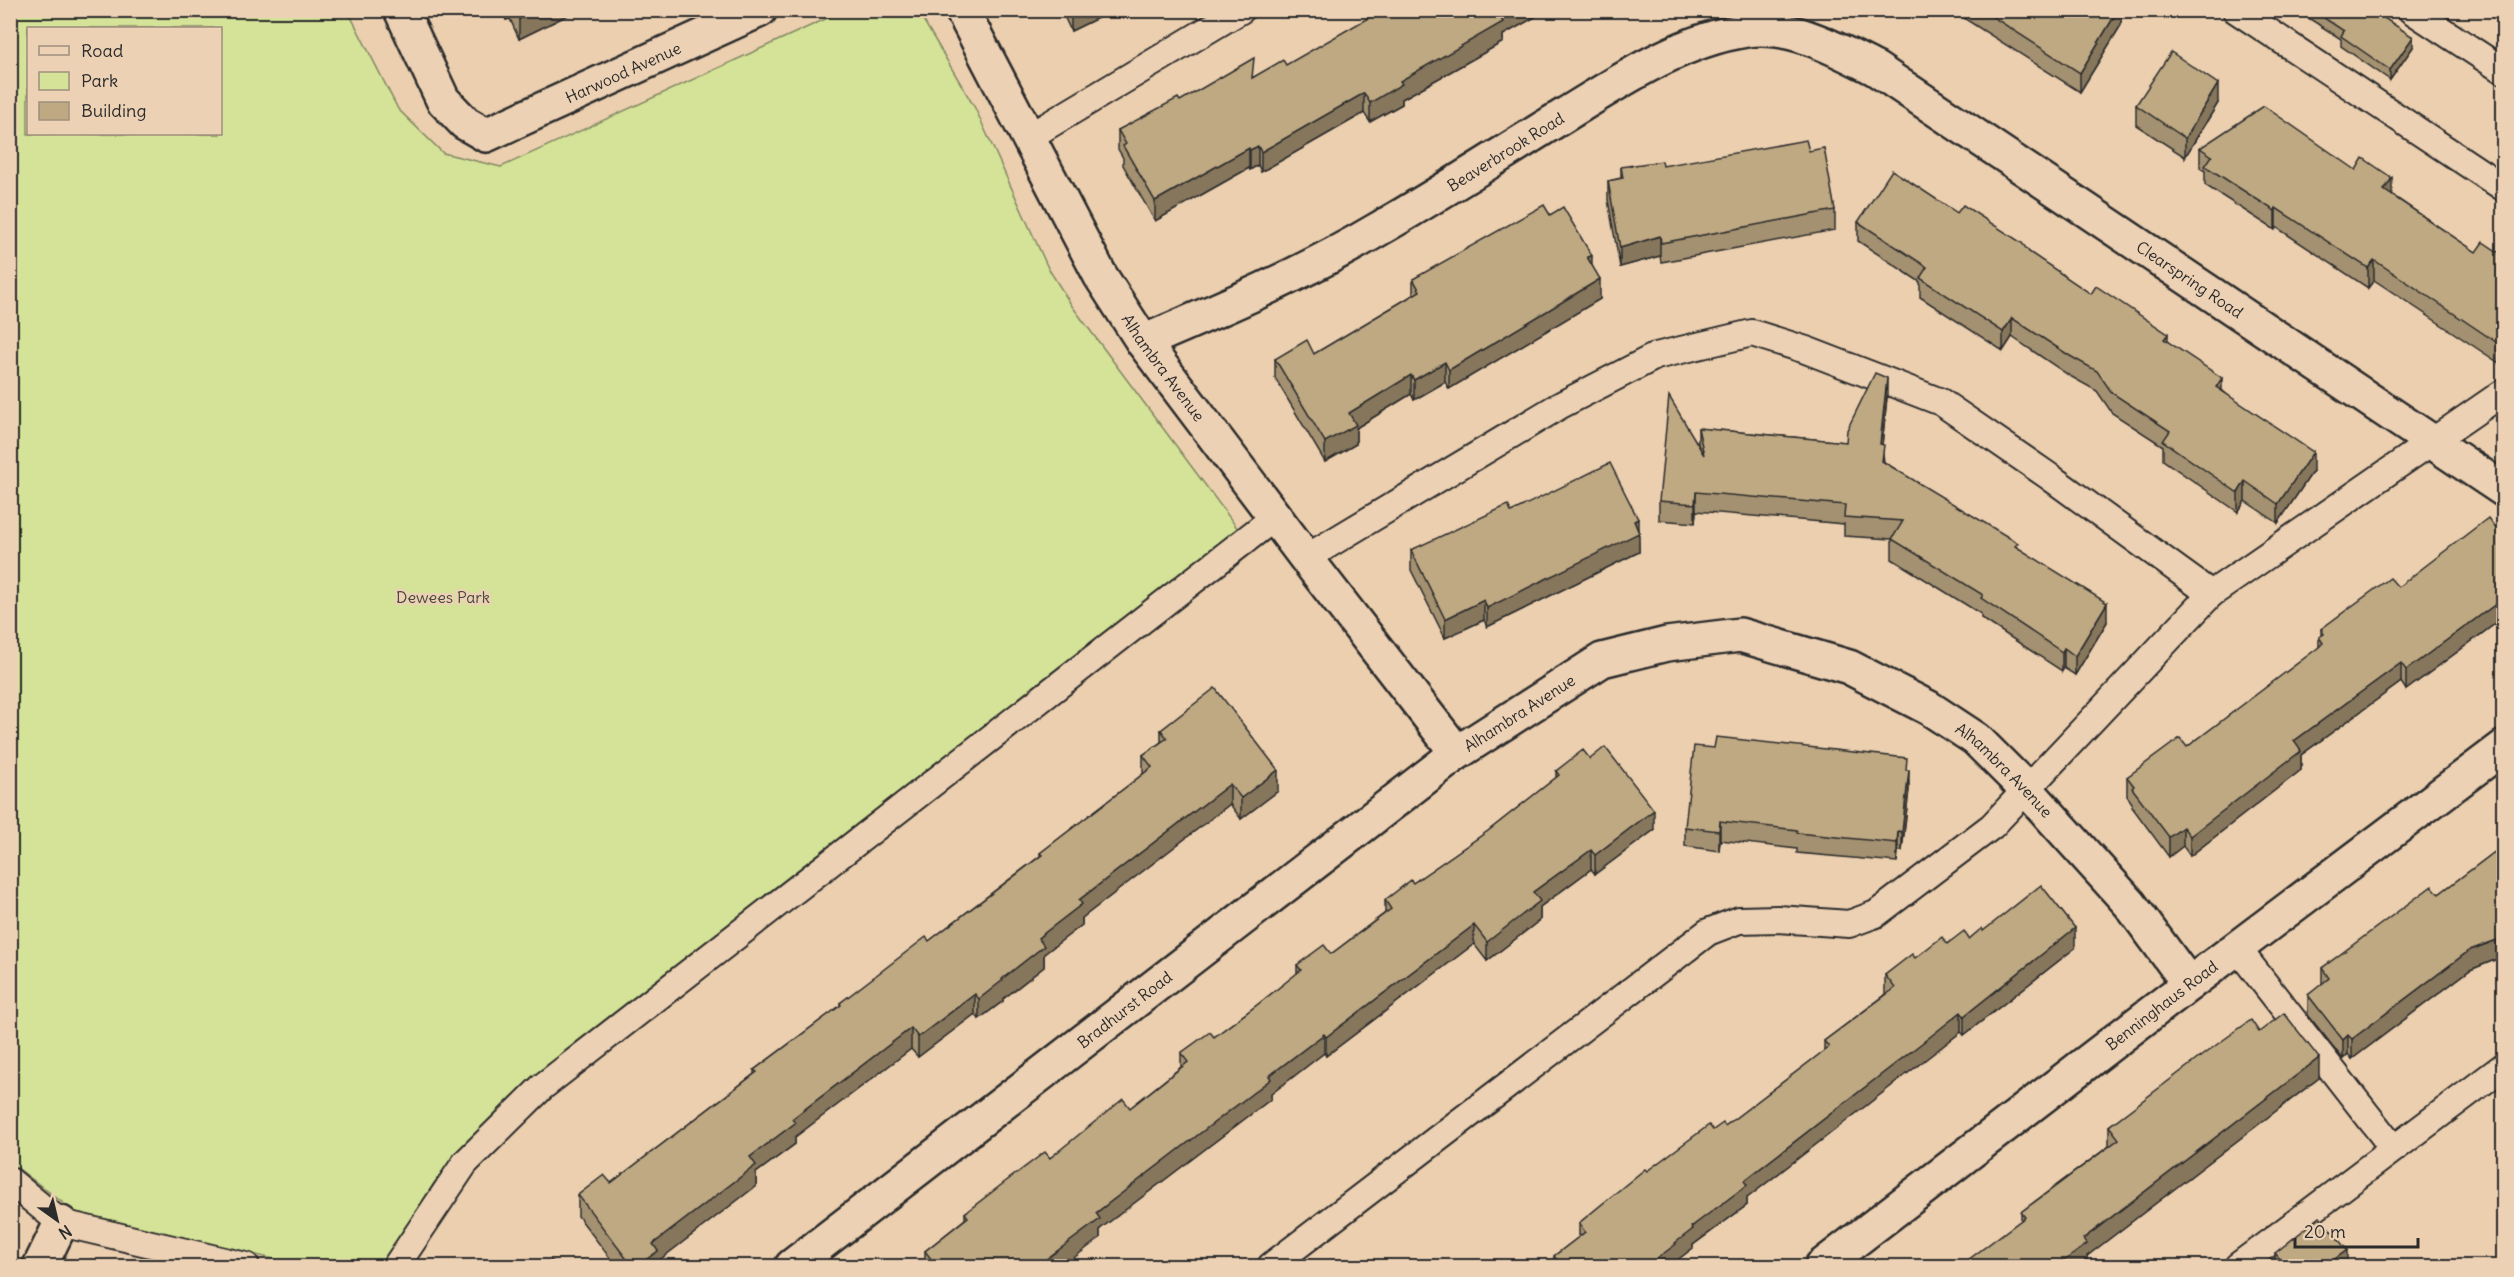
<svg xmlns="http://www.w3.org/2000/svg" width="2514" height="1277" viewBox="0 0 2514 1277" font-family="Delius,sans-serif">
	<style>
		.green { fill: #d4e397; stroke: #808761; stroke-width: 1.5; fill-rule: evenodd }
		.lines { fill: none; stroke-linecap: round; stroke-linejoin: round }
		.service-casing { stroke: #2b2b2b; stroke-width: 30 }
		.minor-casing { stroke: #2b2b2b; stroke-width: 38 }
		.tertiary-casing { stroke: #2b2b2b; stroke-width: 38 }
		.service { stroke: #edd1b4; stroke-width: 26 }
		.minor { stroke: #edd1b4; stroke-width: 33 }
		.tertiary { stroke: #edd1b4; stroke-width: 33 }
		.wall { fill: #a49171; stroke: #2b2b2b; stroke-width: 1.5 }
		.shaded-wall { fill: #86765c; stroke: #2b2b2b; stroke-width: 1.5 }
		.building { fill: #bfa983; stroke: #2b2b2b; stroke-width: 1.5 }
		.labels { text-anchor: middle; stroke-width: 5; stroke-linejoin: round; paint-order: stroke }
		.street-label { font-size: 16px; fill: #2b2b2b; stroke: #edd1b4 }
		.park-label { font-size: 16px; fill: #44473b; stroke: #edd1b4 }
	</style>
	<rect width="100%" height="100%" fill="#ebcfaf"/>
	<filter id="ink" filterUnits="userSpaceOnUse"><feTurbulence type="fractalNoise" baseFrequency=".0167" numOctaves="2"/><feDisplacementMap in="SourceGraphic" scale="12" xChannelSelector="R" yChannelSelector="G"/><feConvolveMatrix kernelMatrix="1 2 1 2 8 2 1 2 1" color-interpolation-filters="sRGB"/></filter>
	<g filter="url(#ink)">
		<!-- green -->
		<path class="green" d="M10,11H348L398,109L443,153L501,167L843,11H918L975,108L1048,268L1072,306L1238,529L575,1043L500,1114L434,1183L384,1266H303L75,1212L11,1163ZM28,28H220V134H28Z"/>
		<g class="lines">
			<defs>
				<g id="service">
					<path d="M2236,10L2504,188"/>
					<path d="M2411,10L2504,71"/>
					<path d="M1027,138L1241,10"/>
					<path d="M1306,558L1559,406L1656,356L1752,333L1806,350L1941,402L2050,477L2211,594"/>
					<path d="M2237,948L2393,1148"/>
					<path d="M10,1181L61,1223L246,1266"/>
					<path d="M396,1266L465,1163L542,1087L1275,517"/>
					<path d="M1271,1266L1708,932L1739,920L1778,919L1849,924L1876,914L1992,826L2211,594L2504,392"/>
					<path d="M2238,1266L2504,1066"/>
				</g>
				<g id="minor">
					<path id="s1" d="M401,10L443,100L465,123L486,135L760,10"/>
					<path id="s2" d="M962,10L1100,275L1143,342L1306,558L1457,753"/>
					<path id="s3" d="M1143,342C1223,308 1303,274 1377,230C1440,194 1501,154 1563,116C1620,81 1680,40 1747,30C1793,24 1836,49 1876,69L2504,490"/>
					<path d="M40,1266L61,1223"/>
					<path id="s4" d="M792,1266L1457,753L1602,660L1667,644L1740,635L1849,667L1929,708L1976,739L2027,790L2130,904L2189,984"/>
				</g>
				<g id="tertiary">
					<path id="s5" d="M1822,1266L2189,984L2504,747"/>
				</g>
			</defs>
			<!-- service casing -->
			<use href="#service" class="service-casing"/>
			<!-- minor casing -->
			<use href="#minor" class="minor-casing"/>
			<!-- tertiary casing -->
			<use href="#tertiary" class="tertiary-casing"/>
			<!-- service -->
			<use href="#service" class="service"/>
			<!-- minor -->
			<use href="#minor" class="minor"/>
			<!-- tertiary -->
			<use href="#tertiary" class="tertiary"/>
		</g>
		<!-- wall -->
		<g class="wall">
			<path d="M501,10H578L519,39L510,19L506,20Z"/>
			<path d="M1061,10H1114L1071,31Z"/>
			<path d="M1535,10V17L1503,35V42L1402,99V104L1370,122L1364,113L1261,172L1258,165L1250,170L1249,168L1155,221L1123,165V158L1118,149V130L1180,101L1254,77L1286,65Z"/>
			<path d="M1951,10H2121V25L2080,92Z"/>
			<path d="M2296,10H2372L2413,47L2390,80L2341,46V39Z"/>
			<path d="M2218,103L2185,157L2136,125V105Z"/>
			<path d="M2200,148L2392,195L2476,252L2504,256L2499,363L2374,280L2368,288L2276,227L2275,230L2205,185V171L2200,168Z"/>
			<path d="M1809,151L1835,210V230L1661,262L1660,256L1620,267L1608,200V181L1621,178V167L1663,166Z"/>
			<path d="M1957,213L2029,252L2091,294L2168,342L2313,471L2278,523L2245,501L2238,512L2163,460V446L2112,413L2097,391L2070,376L2012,337L2003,351L1920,297V282L1858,241V222Z"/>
			<path d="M1550,215L1592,265L1600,299L1449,389L1445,382L1414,400L1411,394L1356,428V444L1325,462L1275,378V359L1314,354L1413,295V279Z"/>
			<path d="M1887,397L1882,445L1884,462L2018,548L2107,622L2075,675L2064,668L2062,671L1981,618V614L1892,559V539L1844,536V524L1696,511L1695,523L1659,520V501L1698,446V428L1846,442Z"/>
			<path d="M1511,512L1638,529L1639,552L1487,627L1484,620L1445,638L1411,570V550Z"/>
			<path d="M2504,539V617L2406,690L2401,682L2301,755V770L2190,856L2183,846L2169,857L2132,807V803L2127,796V777L2187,747L2319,648V637L2321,636V629L2398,587Z"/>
			<path d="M1161,730L1278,791L1241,819L1230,804L1082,918V925L1044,954V967L1003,999V1001L979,1019L975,1014L918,1057L911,1049L795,1137V1144L756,1173V1186L658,1261V1266H616L578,1216V1195L611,1183L754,1074V1070L840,1006V1003L929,941L1040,856V853L1143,774V755L1161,742Z"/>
			<path d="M1590,759L1654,830L1595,874L1591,869L1540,907V920L1487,961L1474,944L1326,1056L1324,1053L1271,1094V1099L1100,1229V1238L925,1264V1251L965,1219V1213L1050,1158L1130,1108L1181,1067V1053L1214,1037L1257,1005L1297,974V965L1331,954L1385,913V900L1413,883L1488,831L1556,778V771Z"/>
			<path d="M1907,770L1909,789L1902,851H1898L1897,862L1797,853V849L1720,840L1719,851L1685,846V827Z"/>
			<path d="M2504,845V968L2497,959L2470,970L2352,1059L2348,1054L2343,1059L2308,1015V995L2322,985V968L2439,894Z"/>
			<path d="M1983,931L2075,948L1964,1035L1961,1032L1931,1055L1747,1198V1205L1693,1245V1248L1676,1261V1264L1554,1261V1256L1579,1237V1223L1647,1171L1713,1130L1725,1126L1824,1051V1041L1885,995V975L1915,958L1947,944L1969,939Z"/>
			<path d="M2259,1032L2319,1078L2087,1256V1263L2021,1219V1212L2109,1146V1126Z"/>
			<path d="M2275,1253L2347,1266H2275Z"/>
		</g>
		<!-- shaded-wall -->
		<g class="shaded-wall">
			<path d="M506,10H510V19L506,20Z"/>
			<path d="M537,10H578L519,39V19Z"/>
			<path d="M1073,10H1114L1071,31V11Z"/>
			<path d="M1512,10H1535V17L1503,35V42L1402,99V104L1370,122V103L1400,81Z"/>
			<path d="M2118,10H2121V25L2080,92V73Z"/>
			<path d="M2413,37V47L2390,80V70Z"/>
			<path d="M2218,84V103L2185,157V138Z"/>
			<path d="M1364,93V113L1261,172V152Z"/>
			<path d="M1258,146V165L1250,170V150Z"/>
			<path d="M1249,148V168L1155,221V201Z"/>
			<path d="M2392,178V197L2384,190Z"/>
			<path d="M2276,208V227L2275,230V211Z"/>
			<path d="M1660,236V256L1620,267V248Z"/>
			<path d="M1592,256V275L1587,257Z"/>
			<path d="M2374,260V280L2368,288V268Z"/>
			<path d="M1600,279V299L1449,389V370Z"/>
			<path d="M2012,318V337L2003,351V332Z"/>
			<path d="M2168,334V353L2164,339Z"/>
			<path d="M2504,337V357L2499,363V344Z"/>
			<path d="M1445,362V382L1414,400V380Z"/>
			<path d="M1411,375V394L1356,428V444L1325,462V442L1349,413Z"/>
			<path d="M1887,378V397L1880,464V444Z"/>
			<path d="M2222,378V398L2216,387Z"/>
			<path d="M2313,452V471L2278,523V504Z"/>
			<path d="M2245,481V501L2238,512V493Z"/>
			<path d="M1696,492V511L1695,523V504Z"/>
			<path d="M1638,519V534L1639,533V552L1487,627V608Z"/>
			<path d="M2504,598V617L2406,690V670Z"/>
			<path d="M1484,600V620L1445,638V619Z"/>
			<path d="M2107,603V622L2075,675V656Z"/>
			<path d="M2064,648V668L2062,671V652Z"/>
			<path d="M2401,663V682L2301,755V770L2190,856V836L2294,741Z"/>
			<path d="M1278,770V791L1241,819V798Z"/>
			<path d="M1909,770V789L1902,851V832Z"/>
			<path d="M1230,784V804L1082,918V925L1044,954V967L1003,999V1001L979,1019V999L1002,979L1038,938L1079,900Z"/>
			<path d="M1654,810V830L1595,874V855Z"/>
			<path d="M1720,821V840L1719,851V831Z"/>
			<path d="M2183,827V846L2169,857V837Z"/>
			<path d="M1898,831V851L1897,862V843Z"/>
			<path d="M1591,850V869L1540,907V920L1487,961V942L1533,892Z"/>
			<path d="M1474,925V944L1326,1056V1037Z"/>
			<path d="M2075,928V948L1964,1035V1016Z"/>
			<path d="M2497,940V959L2470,970L2352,1059V1039L2470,950Z"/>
			<path d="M975,994V1014L918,1057V1037Z"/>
			<path d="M1961,1012V1032L1747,1198V1205L1693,1245V1248L1676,1261V1264L1673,1266H1647L1744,1181Z"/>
			<path d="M911,1028V1049L795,1137V1144L756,1173V1186L658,1261V1266H637L653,1244L792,1119Z"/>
			<path d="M1324,1034V1053L1271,1094V1099L1100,1229V1238L1063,1266H1041V1263L1096,1213L1269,1076Z"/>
			<path d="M2348,1035V1054L2343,1059V1040Z"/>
			<path d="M2319,1058V1078L2087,1256V1263L2082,1266H2057L2083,1239Z"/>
			<path d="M2347,1250V1266H2325Z"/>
		</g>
		<!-- building -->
		<g class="building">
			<path d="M515,10H537L519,19Z"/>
			<path d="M1382,10H1512L1500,17L1503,22L1400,81L1402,84L1370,103L1364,93L1261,152L1258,146L1250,150L1249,148L1155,201L1123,146L1126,144L1118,130L1178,98L1180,101L1254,58L1252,78L1283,60L1286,65Z"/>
			<path d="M1982,10H2118L2080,73Z"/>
			<path d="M2312,10H2372L2413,37L2390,70L2341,36L2344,31Z"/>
			<path d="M2171,52L2218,84L2185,138L2136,105Z"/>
			<path d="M2264,106L2356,170L2363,158L2392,178L2384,190L2476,252L2483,242L2504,256V337L2499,344L2374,260L2368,268L2276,208L2275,211L2205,166L2212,156L2200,148Z"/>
			<path d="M1806,140L1809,151L1824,148L1835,210L1661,243L1660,236L1620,248L1608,181L1623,178L1621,167L1662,161L1663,166Z"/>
			<path d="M1892,170L1957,213L1963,205L2022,243L2029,252L2091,294L2096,286L2168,334L2164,339L2222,378L2216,387L2313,452L2278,504L2245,481L2238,493L2163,441L2170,431L2112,393L2097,371L2070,356L2012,318L2003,332L1920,278L1927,267L1858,222Z"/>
			<path d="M1544,205L1550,215L1563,207L1592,256L1587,257L1600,279L1449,370L1445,362L1414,380L1411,375L1349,413L1356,425L1325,442L1275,359L1307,340L1314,354L1420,291L1413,279Z"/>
			<path d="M1875,373L1887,378L1880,444L1884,445L1882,461L2018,543L2015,546L2107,603L2075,656L2064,648L2062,652L1981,598L1983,595L1892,539L1903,521L1844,517L1845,505L1696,492L1695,504L1659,501L1669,396L1704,455L1698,428L1846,442L1847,430Z"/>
			<path d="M1610,463L1638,519L1634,521L1639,533L1487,608L1484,600L1445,619L1411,550L1508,505L1511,512Z"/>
			<path d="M2488,518L2504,539V598L2406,670L2401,663L2294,741L2301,751L2190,836L2183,827L2169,837L2132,788L2134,786L2127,777L2180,738L2187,747L2319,647L2323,643L2319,637L2324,634L2321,629L2390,578L2398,587Z"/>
			<path d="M1215,688L1278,770L1241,798L1230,784L1079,900L1082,904L1038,938L1044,946L1002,979L1003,980L979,999L975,994L918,1037L911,1028L792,1119L795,1123L750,1157L756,1165L653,1244L658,1251L637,1266H632L578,1195L604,1175L611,1183L757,1072L754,1070L841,1005L840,1003L926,937L929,941L1042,855L1040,853L1152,767L1143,755L1167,738L1161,730Z"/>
			<path d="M1716,737L1907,758L1906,770H1909L1902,832L1898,831L1897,843L1797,833V830L1720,821L1719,831L1685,827L1694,746L1714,748Z"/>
			<path d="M1605,747L1654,810L1595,855L1591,850L1533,892L1540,901L1487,942L1474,925L1326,1037L1324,1034L1269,1076L1271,1079L1096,1213L1100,1219L1041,1263L1042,1266H922L932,1260L925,1251L968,1217L965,1213L1005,1182L1045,1152L1050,1158L1123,1099L1130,1108L1188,1062L1181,1053L1210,1032L1214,1037L1257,1005L1301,970L1297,965L1324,945L1331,954L1391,909L1385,900L1411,880L1413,883L1488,831L1559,775L1556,771L1570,760L1583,750L1590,759Z"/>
			<path d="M2504,845V948L2497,940L2470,950L2352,1039L2348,1035L2343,1040L2308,995L2329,978L2322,968L2432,886L2439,894Z"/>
			<path d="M2041,885L2075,928L1964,1016L1961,1012L1931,1036L1744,1181L1747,1185L1691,1227L1693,1229L1675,1243L1676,1244L1647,1266H1546L1557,1260L1554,1256L1585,1232L1579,1223L1645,1169L1647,1171L1709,1125L1713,1130L1723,1123L1725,1126L1829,1047L1824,1041L1895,988L1885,975L1912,954L1915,958L1942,937L1947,944L1964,931L1969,939L1982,928L1983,931Z"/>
			<path d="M2284,1013L2319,1058L2083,1239L2087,1244L2057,1266H1960L2025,1217L2021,1212L2119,1139L2109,1126L2208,1051L2251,1020L2259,1032Z"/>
			<path d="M2320,1217L2347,1250L2325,1266H2286L2275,1253Z"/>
			<path d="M550,1260L561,1266H546Z"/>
		</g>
	</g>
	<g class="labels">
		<!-- street labels -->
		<g class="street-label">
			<text dy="6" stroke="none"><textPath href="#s1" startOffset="306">Harwood Avenue</textPath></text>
			<text dy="6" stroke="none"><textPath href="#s3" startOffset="410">Beaverbrook Road</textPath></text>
			<text dy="6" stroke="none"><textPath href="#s3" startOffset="1197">Clearspring Road</textPath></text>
			<text dy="6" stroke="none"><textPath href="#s2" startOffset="411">Alhambra Avenue</textPath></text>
			<text dy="6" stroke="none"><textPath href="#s4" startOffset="914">Alhambra Avenue</textPath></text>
			<text dy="6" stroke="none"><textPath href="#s4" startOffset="1454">Alhambra Avenue</textPath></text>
			<text dy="6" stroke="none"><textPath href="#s5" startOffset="428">Benninghaus Road</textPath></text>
			<text dy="6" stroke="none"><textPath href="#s4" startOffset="420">Bradhurst Road</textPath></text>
		</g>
		<!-- park labels -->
		<g class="park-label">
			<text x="443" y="603">Dewees Park</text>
		</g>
	</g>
	<!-- margin -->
	<rect width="2514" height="1277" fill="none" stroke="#edd1b4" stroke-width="36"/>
	<rect x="18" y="18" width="2478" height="1241" fill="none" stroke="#2b2b2b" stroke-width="2" filter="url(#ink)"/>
	<!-- legend -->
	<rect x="27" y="27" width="195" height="108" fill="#edd1b4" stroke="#9f8f7d" stroke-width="1.5"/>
	<rect x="39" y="46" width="30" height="9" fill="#edd1b4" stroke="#9f8f7d" stroke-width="1.5"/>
	<text x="81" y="57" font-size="18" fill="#2b2b2b">Road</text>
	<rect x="39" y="72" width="30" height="18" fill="#d4e397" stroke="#9f8f7d" stroke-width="1.5"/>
	<text x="81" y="87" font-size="18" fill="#2b2b2b">Park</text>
	<rect x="39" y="102" width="30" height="18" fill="#bfa983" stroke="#9f8f7d" stroke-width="1.5"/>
	<text x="81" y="117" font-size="18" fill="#2b2b2b">Building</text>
	<!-- north arrow -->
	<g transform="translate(57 1220) rotate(146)" stroke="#edd1b4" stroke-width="4.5" paint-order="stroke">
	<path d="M0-4.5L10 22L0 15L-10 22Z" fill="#2b2b2b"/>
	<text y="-9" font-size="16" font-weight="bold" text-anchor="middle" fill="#2b2b2b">N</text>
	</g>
	<!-- scale -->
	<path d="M2295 1238v9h123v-9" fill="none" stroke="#2b2b2b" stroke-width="3"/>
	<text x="2304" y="1238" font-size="18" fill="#2b2b2b" stroke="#edd1b4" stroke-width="4.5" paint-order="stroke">20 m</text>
</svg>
